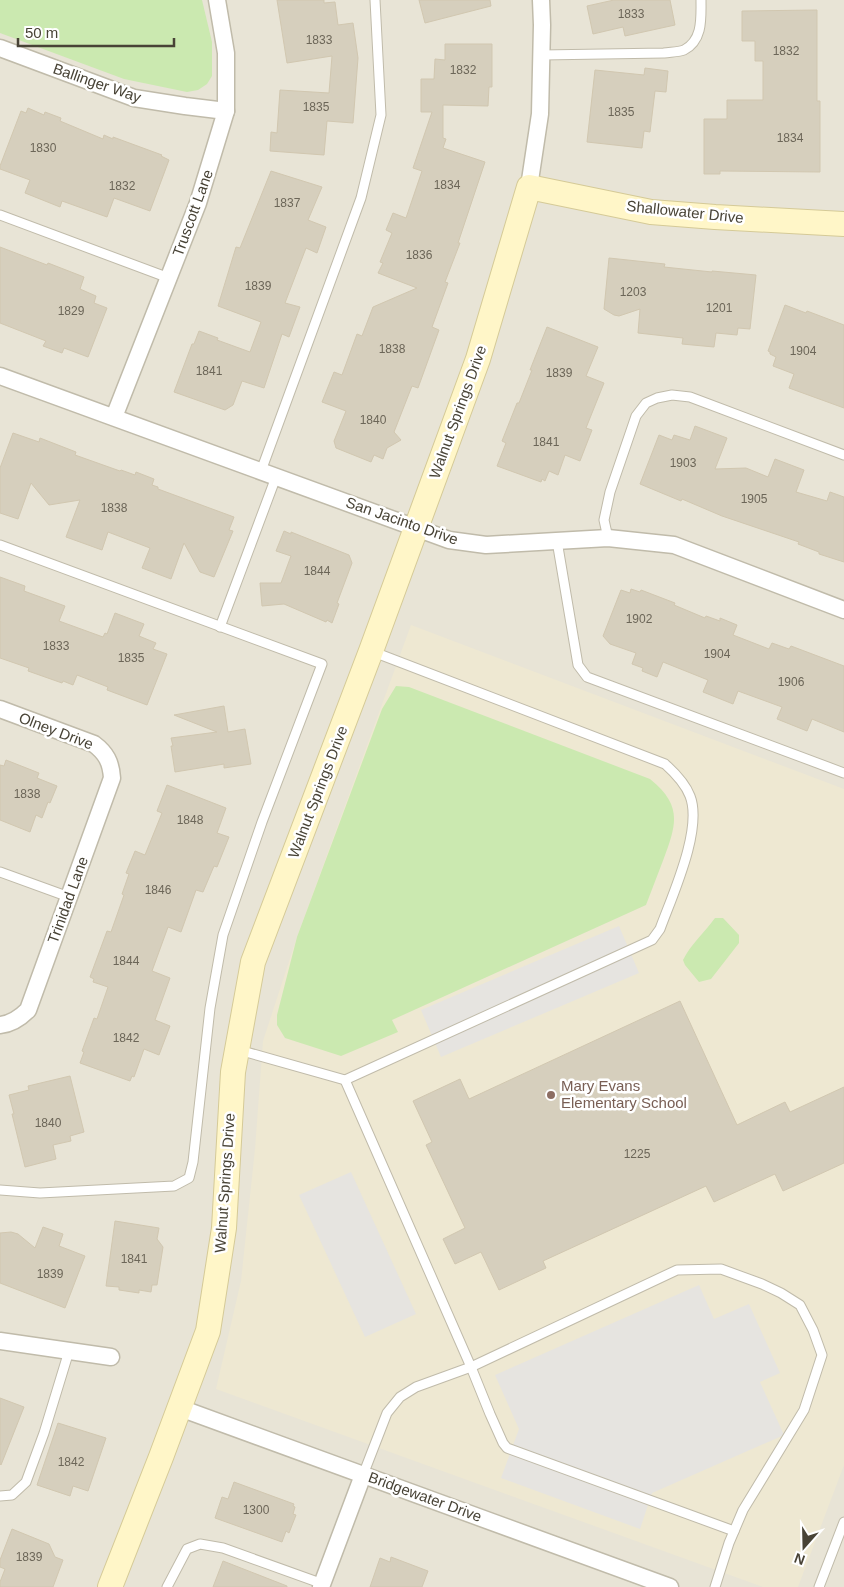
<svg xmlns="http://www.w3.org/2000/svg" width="844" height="1587" viewBox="0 0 844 1587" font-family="Helvetica,sans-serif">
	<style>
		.residential { fill: #e8e4d6 }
		.education { fill: #eee8d2 }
		.green { fill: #cbe9b0 }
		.parking { fill: #e6e4e0 }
		.building { fill: #d6cfbd; stroke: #d1c7b0 }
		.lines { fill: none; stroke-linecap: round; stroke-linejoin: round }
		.lane-casing { stroke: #c0bbaa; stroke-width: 11 }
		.street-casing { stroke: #c0bbaa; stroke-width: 19 }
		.secondary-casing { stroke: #d5ca97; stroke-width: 26 }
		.lane { stroke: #fff; stroke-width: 9 }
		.street { stroke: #fff; stroke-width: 16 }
		.secondary { stroke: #fff6c8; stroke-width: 24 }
		.education-dot { fill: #8d6e63; stroke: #fff; stroke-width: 2 }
		.labels { text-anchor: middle; stroke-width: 5; stroke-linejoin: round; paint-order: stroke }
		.number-label { font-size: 12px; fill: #6c6658 }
		.street-label { font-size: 15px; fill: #484336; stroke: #fff }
		.education-label { font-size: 15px; fill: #785e54; stroke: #fff; text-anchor: start }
	</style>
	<rect width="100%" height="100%" fill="#f4f2e8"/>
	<!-- residential -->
	<rect class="residential" x="0" y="0" width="844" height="1587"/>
	<!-- education -->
	<path class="education" d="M411,625L844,789V1465L798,1587H763L216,1389L241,1281L255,1149L263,1041L297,937Z"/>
	<!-- green -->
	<g class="green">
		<path d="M0,0H202L212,42V76L207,84L198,90L187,92L124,79L0,33Z"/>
		<path d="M396,686L409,687L650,779C682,805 677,823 664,858C658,874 652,889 646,905L392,1020L398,1032L341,1056L285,1038L277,1025V1015L297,937L382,709Z"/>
		<path d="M715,918H723L739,935V943L711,979L699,982L685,965L683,960C691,944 704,933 715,918Z"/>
	</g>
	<!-- parking -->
	<g class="parking">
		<path d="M619,926L639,973L441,1057L421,1010Z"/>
		<path d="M351,1172L416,1314L365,1337L299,1195Z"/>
		<path d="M699,1285L714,1319L749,1304L780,1373L760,1382L784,1435L652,1493L640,1529L501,1478L519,1429L495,1375Z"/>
	</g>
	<!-- building -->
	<g class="building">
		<path d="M277,0H324V3L335,2L338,25L353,23L358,58L353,123L327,121L324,155L270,151L271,132L277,133L280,90L329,93L332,56L287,63Z"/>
		<path d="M419,0H490L491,6L425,23Z"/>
		<path d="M614,0H670L675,25L625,36L623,27L593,34L587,6Z"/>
		<path d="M817,10V101H820V172L720,171V174H704V119H727V100H763V61H755V41H742V11Z"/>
		<path d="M445,44H492V87H489L488,106L443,105V138L446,139L443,148L485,162L458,243H460L445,282L448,283L432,327L439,330L418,388L412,386L394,432L401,440L387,448L383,459L374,455L371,462L336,448L334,441L346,411L322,402L334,372L342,375L357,334L362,336L373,307L417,288L378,273L383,263L380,262L392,233L386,230L393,213L406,218L422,171L413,168L432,112H421V79H434L435,59L445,60Z"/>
		<path d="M645,68L668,71L666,92L655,91L650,132L644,131L642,148L587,142L595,70L644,75Z"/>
		<path d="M28,108L44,115L45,112L61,118L60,121L103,139L104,135L113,139V137L162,155L161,156L169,160L150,211L114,198L107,217L62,201L60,207L25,193L30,180L0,169V166L21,111L26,113Z"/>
		<path d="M271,171L322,187L308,220L326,227L317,253L306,248L285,303L300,307L289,337L282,334L264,388L242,381L233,405L225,410L174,392L192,344H194L199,331L218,338L217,340L250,352L261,322L218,306L236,247L240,248Z"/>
		<path d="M0,247L47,265L48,263L84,277L80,289L96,296L94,303L107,308L88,357L64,348L62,353L43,346L46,341L0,323Z"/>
		<path d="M609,258L665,264L664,267L712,272V271L756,275L750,329L738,328L737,335L716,333L714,347L682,344L683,338L638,333L640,309L619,316L614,315L604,309Z"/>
		<path d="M785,305L806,313L807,311L844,325V408L789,388L794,374L773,366L776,357L770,354V352L768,351Z"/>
		<path d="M547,327L598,347L586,376L604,383L586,428L592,430L580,461L565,455L558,475L549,471L545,481L542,479L541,482L497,466L506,443L502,441L517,403H519L532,370H530Z"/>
		<path d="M695,426L727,438L715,469L746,468L768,477L775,459L804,470L796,492L827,501L830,492L844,497V562L819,554V552L798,544L799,542L722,516L682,499L681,501L640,484L659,435L672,440L674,435L690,440Z"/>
		<path d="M13,433L39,442L40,438L76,452L75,455L120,471L121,470L135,475L136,472L154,479L152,485L158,487V489L234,517L229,530L233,531L214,577L200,572L184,543L171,579L142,568L150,548L108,532L102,550L66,537L80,500L49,505L31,483L18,519L0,513V468Z"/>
		<path d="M284,531L291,534V532L349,555L352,563L337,603L339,604L332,623L327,620L326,622L284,604L262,606L260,583H281L291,556L276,551Z"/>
		<path d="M0,577L25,586L24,591L65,606L59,621L103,637L105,633L107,634L115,613L144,624L139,636L156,643L153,649L167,654L147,705L107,690L108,687L77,675L73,685L63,681L62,683L28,671L29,668L0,658Z"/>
		<path d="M631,589L640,592L641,590L675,603L674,605L705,618L706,616L720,621V618L737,625L733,635L769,649L772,643L789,649L791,646L844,666V732L812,719L807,731L777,719L782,707L738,691L733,704L703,692L708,680L663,662L657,677L642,671L643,668L632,664L636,653L610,644L603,636L621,590L630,593Z"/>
		<path d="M224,706L228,732L245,729L251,764L224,768V764L175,772L171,746H173L171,738L217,732L174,715Z"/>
		<path d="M6,760L39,773L37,778L57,786L50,803L48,802L42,818L36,815L30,832L0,820V765L4,766Z"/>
		<path d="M167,785L226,808L217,833L229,837L217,867L214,866L203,892L196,890L181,932L168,927L152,971L170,978L155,1020L170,1026L159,1055L144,1049L134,1077L132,1076L130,1081L80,1063L84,1052L82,1051L94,1018L97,1019L108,987L93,982L94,979L90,977L107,931L111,932L124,895L122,894L129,874L126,873L135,851L145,855L162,813L157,811Z"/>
		<path d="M680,1001L737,1125L785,1102L790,1112L844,1087V1163L783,1191L775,1174L714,1202L706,1186L543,1261L546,1268L499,1290L481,1252L455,1264L443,1239L465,1228L426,1145L432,1142L413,1101L460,1079L469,1099Z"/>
		<path d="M70,1076L84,1132L70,1136L71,1141L53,1145L56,1159L25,1167L12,1114H14L9,1095L29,1090L28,1086Z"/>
		<path d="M115,1221L159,1228L157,1239L163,1247L157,1285H152L151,1292L139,1290V1293L119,1290V1287L106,1286Z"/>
		<path d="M43,1227L63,1234L59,1246L85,1256L65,1308L0,1283V1233L11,1232L18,1234L35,1248Z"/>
		<path d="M0,1398L24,1407L1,1465L0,1464Z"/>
		<path d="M58,1423L106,1438L88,1491L73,1486L70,1496L37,1485Z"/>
		<path d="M234,1482L294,1504L293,1506L295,1507L293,1514L296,1515L289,1533L286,1531L282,1542L215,1518L222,1497L228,1499Z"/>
		<path d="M12,1529L49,1544L55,1557L63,1560L53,1587H0V1582L5,1569L0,1567V1560Z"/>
		<path d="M391,1557L428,1571L422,1587H370L380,1558L390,1562Z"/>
		<path d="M223,1561L287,1586V1587H213Z"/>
	</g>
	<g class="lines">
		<defs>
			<g id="lane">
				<path d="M542,55L664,53C670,52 679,52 684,50C703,40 701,18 701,0"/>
				<path d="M0,215L169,278"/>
				<path d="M261,471L361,198L381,115L375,0"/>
				<path d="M608,538L604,520L610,492L636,416L646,403L657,398L672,395L690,397L844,455"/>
				<path d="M557,541L578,665L587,677L844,773"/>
				<path d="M0,545L322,664L262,822L223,935L210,1008L193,1162L189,1178L174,1186L40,1193L0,1190"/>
				<path d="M220,627L276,477"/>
				<path d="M371,651L665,764C675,773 685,783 690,796C703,829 672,896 660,929L652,940L345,1080L471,1367L490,1414L503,1443L507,1448L734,1531"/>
				<path d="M0,872L69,897"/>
				<path d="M239,1050L345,1080"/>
				<path d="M363,1475L387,1413L400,1397L416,1387L471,1367L677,1270L721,1269L762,1284L781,1293L800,1305L813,1330L822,1355L804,1410L743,1510L729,1543L715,1587"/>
				<path d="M0,1496L12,1495L26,1482L44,1433L69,1351"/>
				<path d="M167,1587L187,1549L200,1544L223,1548L323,1584"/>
				<path d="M819,1587L844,1522"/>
			</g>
			<g id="street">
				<path d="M0,48L134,98L185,106L226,111"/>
				<path d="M529,187L540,114L542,25L541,0"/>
				<path d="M0,376L449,540L486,545L608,538L674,545L844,610"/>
				<path d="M114,417L198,203L226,111V53L217,0"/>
				<path d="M0,709L94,744C106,753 111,762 112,778L28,1010C20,1018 12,1024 0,1025"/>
				<path d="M0,1341L111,1357"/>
				<path d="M180,1408L670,1587"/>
				<path d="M321,1587L363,1475"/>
			</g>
			<path id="secondary" d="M110,1587L161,1457L208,1331L224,1228L233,1072L253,962L371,651L478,359L529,187L651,212L715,217L844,224"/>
		</defs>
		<!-- lane casing -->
		<use href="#lane" class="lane-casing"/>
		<!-- street casing -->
		<use href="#street" class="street-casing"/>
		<!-- secondary casing -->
		<use href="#secondary" class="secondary-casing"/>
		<!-- lane -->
		<use href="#lane" class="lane"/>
		<!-- street -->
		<use href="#street" class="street"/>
		<!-- secondary -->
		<use href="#secondary" class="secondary"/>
	</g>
	<!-- markers -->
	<circle class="education-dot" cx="551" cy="1095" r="5"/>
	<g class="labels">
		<!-- number labels -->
		<g class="number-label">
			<text x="631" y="18">1833</text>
			<text x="319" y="44">1833</text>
			<text x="786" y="55">1832</text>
			<text x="463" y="74">1832</text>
			<text x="316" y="111">1835</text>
			<text x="621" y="116">1835</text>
			<text x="790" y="142">1834</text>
			<text x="43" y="152">1830</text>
			<text x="447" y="189">1834</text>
			<text x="122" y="190">1832</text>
			<text x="287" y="207">1837</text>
			<text x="419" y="259">1836</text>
			<text x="258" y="290">1839</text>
			<text x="633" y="296">1203</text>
			<text x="719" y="312">1201</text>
			<text x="71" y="315">1829</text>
			<text x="392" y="353">1838</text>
			<text x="803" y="355">1904</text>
			<text x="209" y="375">1841</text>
			<text x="559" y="377">1839</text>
			<text x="373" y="424">1840</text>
			<text x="546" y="446">1841</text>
			<text x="683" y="467">1903</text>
			<text x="754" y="503">1905</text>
			<text x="114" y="512">1838</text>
			<text x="317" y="575">1844</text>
			<text x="639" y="623">1902</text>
			<text x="56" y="650">1833</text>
			<text x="717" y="658">1904</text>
			<text x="131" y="662">1835</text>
			<text x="791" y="686">1906</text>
			<text x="27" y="798">1838</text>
			<text x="190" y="824">1848</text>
			<text x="158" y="894">1846</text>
			<text x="126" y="965">1844</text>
			<text x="126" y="1042">1842</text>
			<text x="48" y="1127">1840</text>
			<text x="637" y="1158">1225</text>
			<text x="134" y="1263">1841</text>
			<text x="50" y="1278">1839</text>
			<text x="71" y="1466">1842</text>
			<text x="256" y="1514">1300</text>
			<text x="29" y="1561">1839</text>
		</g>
		<!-- street labels -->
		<g class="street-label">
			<text transform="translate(97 83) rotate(19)" y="5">Ballinger Way</text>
			<text transform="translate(685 212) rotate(6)" y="5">Shallowater Drive</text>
			<text transform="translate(193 213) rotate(-70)" y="5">Truscott Lane</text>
			<text transform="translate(458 412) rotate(-70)" y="5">Walnut Springs Drive</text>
			<text transform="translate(402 521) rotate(19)" y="5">San Jacinto Drive</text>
			<text transform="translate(56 731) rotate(21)" y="5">Olney Drive</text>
			<text transform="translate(318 792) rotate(-69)" y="5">Walnut Springs Drive</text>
			<text transform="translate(68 900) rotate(-70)" y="5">Trinidad Lane</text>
			<text transform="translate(225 1183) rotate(-86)" y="5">Walnut Springs Drive</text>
			<text transform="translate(425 1497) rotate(20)" y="5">Bridgewater Drive</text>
		</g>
		<!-- education labels -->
		<g class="education-label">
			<text x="561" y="1091">Mary Evans<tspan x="561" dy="17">Elementary School</tspan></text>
		</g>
	</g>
	<!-- north arrow -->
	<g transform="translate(804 1547) rotate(200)" stroke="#ffffff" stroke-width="4" paint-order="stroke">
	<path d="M0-4L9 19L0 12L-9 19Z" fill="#484336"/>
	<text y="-8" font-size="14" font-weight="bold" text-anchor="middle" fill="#484336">N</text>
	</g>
	<!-- scale -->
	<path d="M18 38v8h156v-8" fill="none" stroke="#484336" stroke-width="2.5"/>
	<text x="25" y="38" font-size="15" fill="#484336" stroke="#ffffff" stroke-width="4" paint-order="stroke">50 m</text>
</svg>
